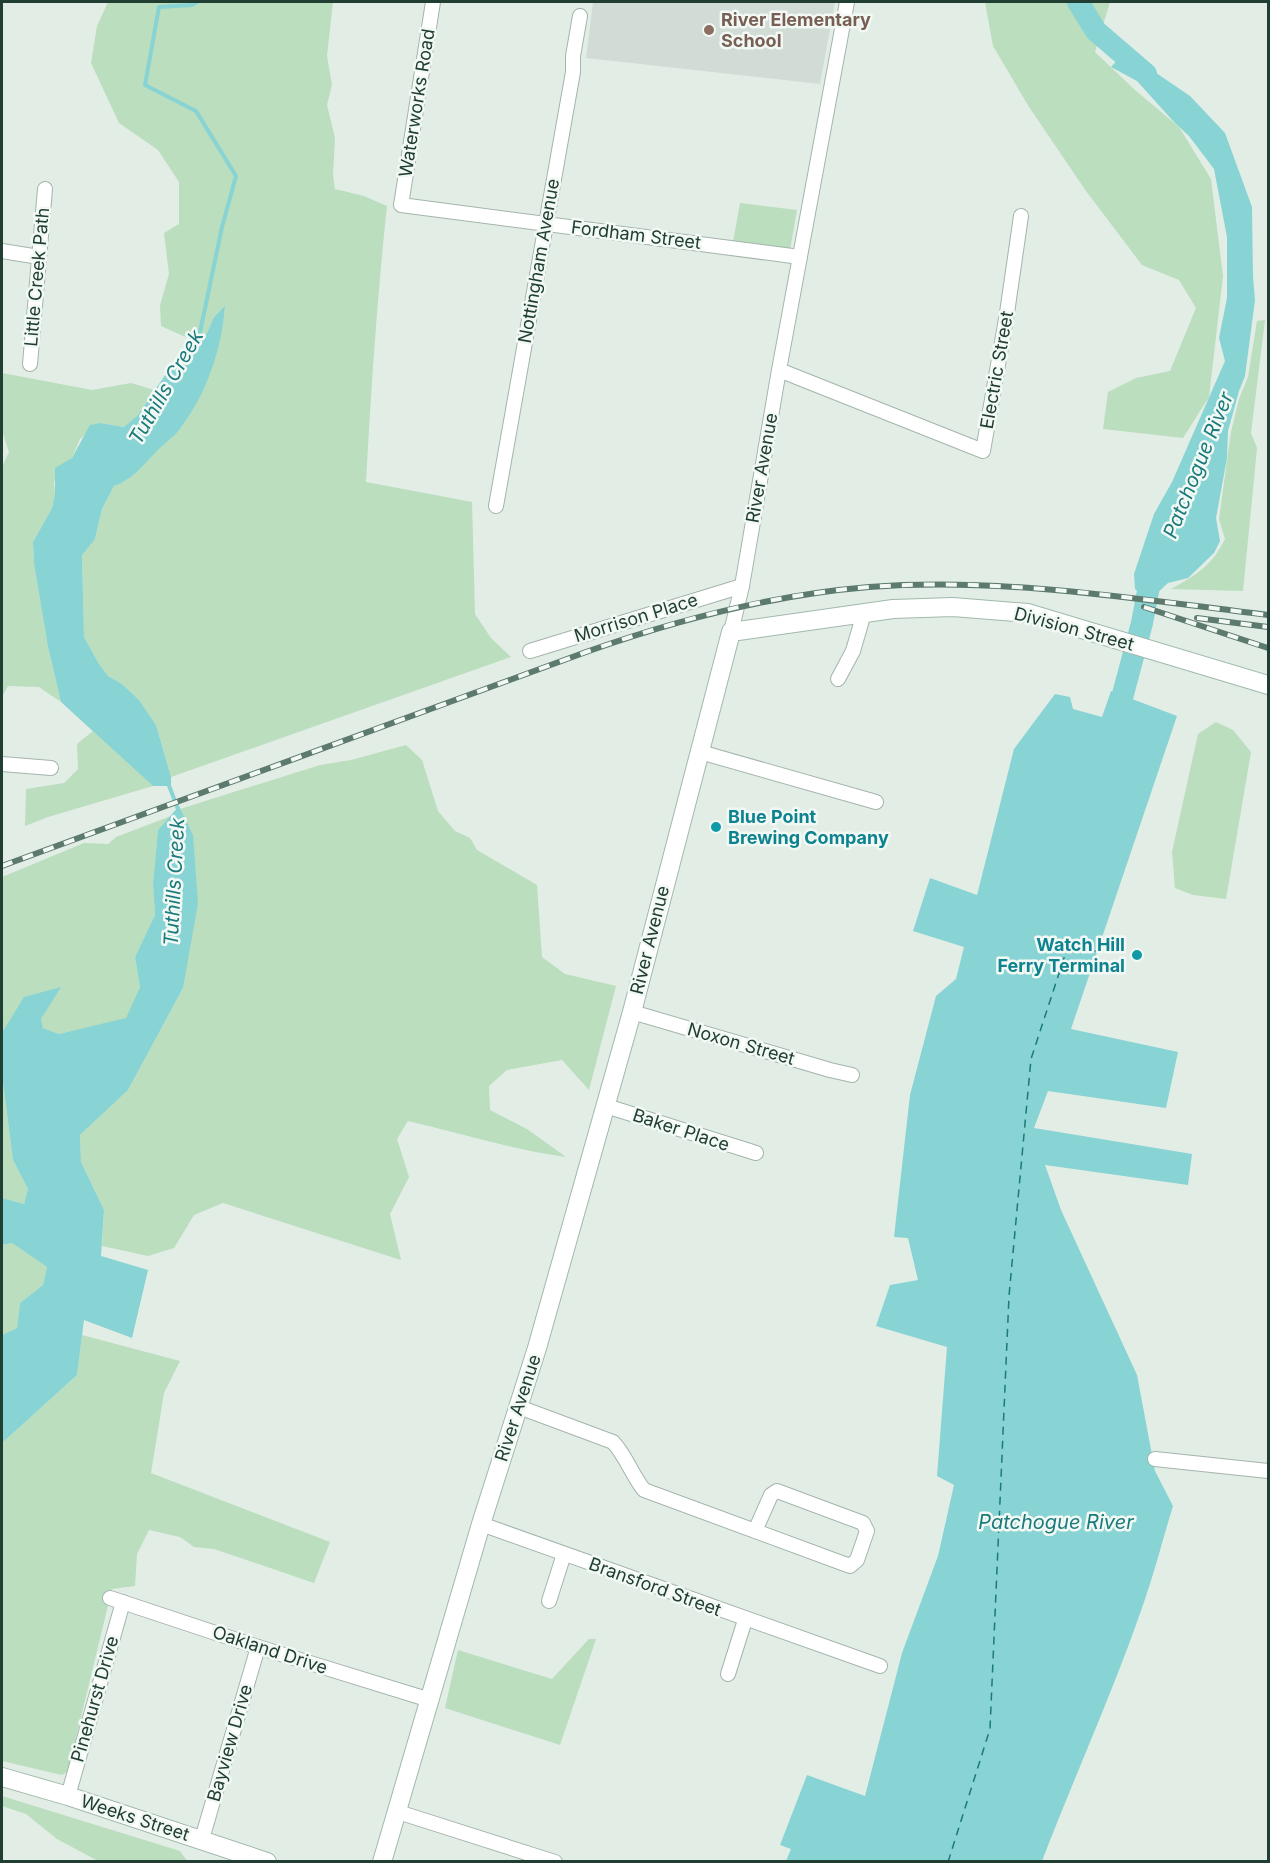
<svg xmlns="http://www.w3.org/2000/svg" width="1270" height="1863" viewBox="0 0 1270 1863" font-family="Inter,sans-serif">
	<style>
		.built { fill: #d0dcd5 }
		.green { fill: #badebe }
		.water { fill: #88d3d3 }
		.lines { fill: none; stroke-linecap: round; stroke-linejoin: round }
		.stream { stroke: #88d3d3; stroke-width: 4 }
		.river { stroke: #88d3d3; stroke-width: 22 }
		.ferry { stroke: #1a7a7c; stroke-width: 1.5; stroke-dasharray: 8 6; stroke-linecap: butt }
		.street-casing { stroke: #a4b5ac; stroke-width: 16 }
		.secondary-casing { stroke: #a0b9ac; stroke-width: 20 }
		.street { stroke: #fff; stroke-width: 14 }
		.secondary { stroke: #fff; stroke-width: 18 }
		.rail-casing { stroke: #5c7a6d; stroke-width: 6 }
		.rail { stroke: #f2f9f5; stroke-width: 4; stroke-dasharray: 11; stroke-linecap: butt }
		.education-dot { fill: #8d6e63; stroke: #f2f9f5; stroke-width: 2 }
		.culture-dot { fill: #0f9aa8; stroke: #f2f9f5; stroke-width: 2 }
		.labels { text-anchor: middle; stroke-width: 5; stroke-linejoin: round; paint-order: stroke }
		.education-label { font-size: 18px; font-weight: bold; fill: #785e54; stroke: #f2f9f5; text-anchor: start }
		.street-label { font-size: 18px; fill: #213e32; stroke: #f2f9f5 }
		.culture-label { font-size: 18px; font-weight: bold; fill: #0d838f; stroke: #f2f9f5; text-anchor: start }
		.water-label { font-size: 20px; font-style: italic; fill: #1a7a7c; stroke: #f2f9f5 }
	</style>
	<rect width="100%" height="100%" fill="#e2ede6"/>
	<!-- built -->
	<path class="built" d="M593,2H835L820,84L586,58Z"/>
	<!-- green -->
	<g class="green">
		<path d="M108,2H333L327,56L332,85L327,105L335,138L333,175L335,189L364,196L387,206C377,298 371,390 366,482L472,502L475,614L491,638L511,657L171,777L156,725L139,700L122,684L108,676L99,664L84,637L82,554L95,539L102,509L114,486C134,479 142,466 156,451C163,444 171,439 177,432C202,406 222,343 225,307L214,317L207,333L190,339L161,326L160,305L169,274L164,233L179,224V182L158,150L119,123L91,63L97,26Z"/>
		<path d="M985,2H1110L1095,52L1135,90L1179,127L1211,179L1223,276L1209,397L1183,438L1103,429L1108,392L1136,378L1170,371L1196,308L1179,280L1142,265L1086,191L1029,107L993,46Z"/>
		<path d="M740,203L797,210L790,250L733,242Z"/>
		<path d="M1265,320L1251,433L1257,448L1243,591L1171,589C1196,575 1212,566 1225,539L1219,519L1231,432L1239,399L1248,377L1257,321Z"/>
		<path d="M2,373L92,390L131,383L154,390L137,416L124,427L101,423L80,439L72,458L54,482L55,494L52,508L33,542L34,564L48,647L61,702L39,687L8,686L2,697V467L9,452L2,431Z"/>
		<path d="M1216,722L1233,730L1251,752L1226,899L1193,895L1175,888L1172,852L1198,734Z"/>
		<path d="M93,731L153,786L48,817L25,826L26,789L64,783L78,769L77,744Z"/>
		<path d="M406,745L422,760L438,811L455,831L470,838L477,850L537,885L542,957L565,974L616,986L589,1090L562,1060L507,1070L489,1086L490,1110L527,1129L566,1157C513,1150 461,1133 408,1121L397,1139L409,1177L390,1214L401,1260L223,1203L194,1215L174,1248L148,1256L102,1246L104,1210L81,1162L80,1135L128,1090L183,988L193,835L180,809L320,765L351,760Z"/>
		<path d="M171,816L158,830L153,883L155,915L135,957L140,987L126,1019L59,1034L43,1028L41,1019L60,987L2,1033V877L84,843L108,844L116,837Z"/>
		<path d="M2,1075L13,1160L28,1189L24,1204L2,1198Z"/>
		<path d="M12,1243L47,1267L43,1285L20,1303L17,1328L2,1335V1245Z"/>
		<path d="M82,1335L180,1361L164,1393L151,1473L330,1542L314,1583L214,1549L194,1547L180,1537L149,1530L137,1554L135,1586L112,1589L68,1771L62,1775L2,1761V1443L77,1375Z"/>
		<path d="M589,1639H596L560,1745L445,1708L458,1650L552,1679Z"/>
		<path d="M2,1796L180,1851L187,1861H98L57,1839L26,1814L2,1806Z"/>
	</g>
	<!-- water -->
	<g class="water">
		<path d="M1123,54L1140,62L1190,96L1225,133L1252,207L1253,277L1255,300L1245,376L1239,391L1228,431L1227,458L1216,518L1220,541L1214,553L1188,578L1168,583L1155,595L1139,593L1135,589L1134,574L1154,514L1172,482L1225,361L1219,338L1227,298V237L1214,169L1189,136L1174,122L1137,81L1111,67Z"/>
		<path d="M225,306C222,348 206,396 179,430C173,438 163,444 156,452C141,467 134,479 114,486L102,509L95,539L82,555L84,637L99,664L108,676L122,684L139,700L156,725L171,777V786H153L61,702L48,647L34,564L33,542L52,508L55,494V468L72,458L90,425L101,423L124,427L137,416L190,339L193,340L207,333L214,317Z"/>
		<path d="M1111,691L1177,716L1071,1029L1178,1052L1166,1108L1048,1091L1034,1128L1192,1154L1188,1185L1045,1165L1061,1210L1137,1375L1155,1471L1173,1506C1163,1538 1155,1571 1144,1602C1114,1690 1075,1775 1042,1861H786L791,1849L780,1845L807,1775L865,1796L902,1653L938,1556L954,1485L937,1476L947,1347L876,1326L890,1285L918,1280L908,1238L894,1237L910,1095L936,996L956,979L964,947L913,931L930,878L977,895L1014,749L1055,694L1070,697L1073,709L1102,717Z"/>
		<path d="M179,806L193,835L198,903L183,988L128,1090L80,1135L81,1162L104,1210L101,1256L148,1270L132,1338L84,1320L77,1375L2,1443V1335L17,1328L20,1303L43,1285L47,1267L12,1243L2,1245V1198L24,1204L28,1189L13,1160L2,1075V1033L24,997L61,987L41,1019L43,1028L59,1034L126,1018L140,987L135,957L155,915L153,883L158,830Z"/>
	</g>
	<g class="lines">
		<!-- stream -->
		<g class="stream">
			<path d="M197,341L199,337L222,227L236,176L196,111L145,85L159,7L192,5L197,2"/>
			<path d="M168,783L178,809"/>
		</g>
		<!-- river -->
		<g class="river">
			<path d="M1078,2L1096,31L1146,74"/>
			<path d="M1115,724L1142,623L1150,581L1157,565"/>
		</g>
		<!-- ferry -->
		<path class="ferry" d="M948,1862L990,1729L1009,1296L1031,1059L1066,952L1097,951"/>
		<defs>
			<g id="street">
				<path d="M433,2L401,205L800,257"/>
				<path d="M2,251L39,257"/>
				<path d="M30,364L45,189"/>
				<path d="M779,370L983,451L1007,313L1021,216"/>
				<path d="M496,506L573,72V56L580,16"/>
				<path d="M731,632L742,586L779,370L847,2"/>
				<path d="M530,651L742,586"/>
				<path d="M838,679L853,651L864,613"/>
				<path d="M700,752L876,802"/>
				<path d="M2,764L51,768"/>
				<path d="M632,1012L830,1070L852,1075"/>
				<path d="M606,1106L756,1153"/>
				<path d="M519,1407L613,1442C626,1456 632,1475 644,1490L850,1566L857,1560L867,1531L863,1523L777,1491L771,1495L755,1531"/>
				<path d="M1155,1459L1268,1471"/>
				<path d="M481,1524L880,1666"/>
				<path d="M110,1598L258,1647L430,1700"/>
				<path d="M549,1601L564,1554"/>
				<path d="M728,1674L745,1620"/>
				<path d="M68,1796L123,1602"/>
				<path d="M398,1812L555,1862"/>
				<path d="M202,1839L258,1647"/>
			</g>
			<g id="secondary">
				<path d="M2,1777L68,1796L267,1862"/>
				<path d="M382,1862L481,1524L537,1348L632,1012L731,632L893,609L953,607L1028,613L1268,685"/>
			</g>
		</defs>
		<!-- street casing -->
		<use href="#street" class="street-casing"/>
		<!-- secondary casing -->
		<use href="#secondary" class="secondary-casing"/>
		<!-- street -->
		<use href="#street" class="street"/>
		<!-- secondary -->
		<use href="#secondary" class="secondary"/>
		<defs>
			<g id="rail">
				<path d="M1144,607L1268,648"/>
				<path d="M1197,618L1268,627"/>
				<path d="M2,866L586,652C679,619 771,595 869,587C1003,577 1137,599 1268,615"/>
			</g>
		</defs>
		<!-- rail casing -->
		<use href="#rail" class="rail-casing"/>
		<!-- rail -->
		<use href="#rail" class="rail"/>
	</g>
	<!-- markers -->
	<circle class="education-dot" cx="709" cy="30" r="6"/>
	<g class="culture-dot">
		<circle cx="716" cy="827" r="6"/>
		<circle cx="1137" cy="955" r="6"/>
	</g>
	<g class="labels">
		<!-- education labels -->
		<g class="education-label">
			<text x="721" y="26">River Elementary<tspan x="721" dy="21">School</tspan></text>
		</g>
		<!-- street labels -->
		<g class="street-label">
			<text transform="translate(417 103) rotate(-81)" y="6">Waterworks Road</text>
			<text transform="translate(636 235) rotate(7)" y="6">Fordham Street</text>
			<text transform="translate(539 261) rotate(-80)" y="6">Nottingham Avenue</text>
			<text transform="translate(37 277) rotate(-85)" y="6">Little Creek Path</text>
			<text transform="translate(997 370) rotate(-80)" y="6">Electric Street</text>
			<text transform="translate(762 468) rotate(-80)" y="6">River Avenue</text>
			<text transform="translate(636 618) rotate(-17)" y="6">Morrison Place</text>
			<text transform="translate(1074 629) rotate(15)" y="6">Division Street</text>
			<text transform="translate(650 940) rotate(-76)" y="6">River Avenue</text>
			<text transform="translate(741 1044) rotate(16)" y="6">Noxon Street</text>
			<text transform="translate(681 1130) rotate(18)" y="6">Baker Place</text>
			<text transform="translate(518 1408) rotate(-72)" y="6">River Avenue</text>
			<text transform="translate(655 1587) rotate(20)" y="6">Bransford Street</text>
			<text transform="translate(270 1650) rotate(18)" y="6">Oakland Drive</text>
			<text transform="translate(95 1699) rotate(-74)" y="6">Pinehurst Drive</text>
			<text transform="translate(230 1743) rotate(-74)" y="6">Bayview Drive</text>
			<text transform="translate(135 1818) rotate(18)" y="6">Weeks Street</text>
		</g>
		<!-- culture labels -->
		<g class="culture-label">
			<text x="728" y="823">Blue Point<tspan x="728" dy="21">Brewing Company</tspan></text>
			<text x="1125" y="951" text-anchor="end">Watch Hill<tspan x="1125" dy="21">Ferry Terminal</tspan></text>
		</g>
		<!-- water labels -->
		<g class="water-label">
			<text transform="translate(166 387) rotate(-60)" y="7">Tuthills Creek</text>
			<text transform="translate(1198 465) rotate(-68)" y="7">Patchogue River</text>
			<text transform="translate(174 882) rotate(-87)" y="7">Tuthills Creek</text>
			<text x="1056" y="1529">Patchogue River</text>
		</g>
	</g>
	<!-- border -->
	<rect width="1270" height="1863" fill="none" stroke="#213e32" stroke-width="6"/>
</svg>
